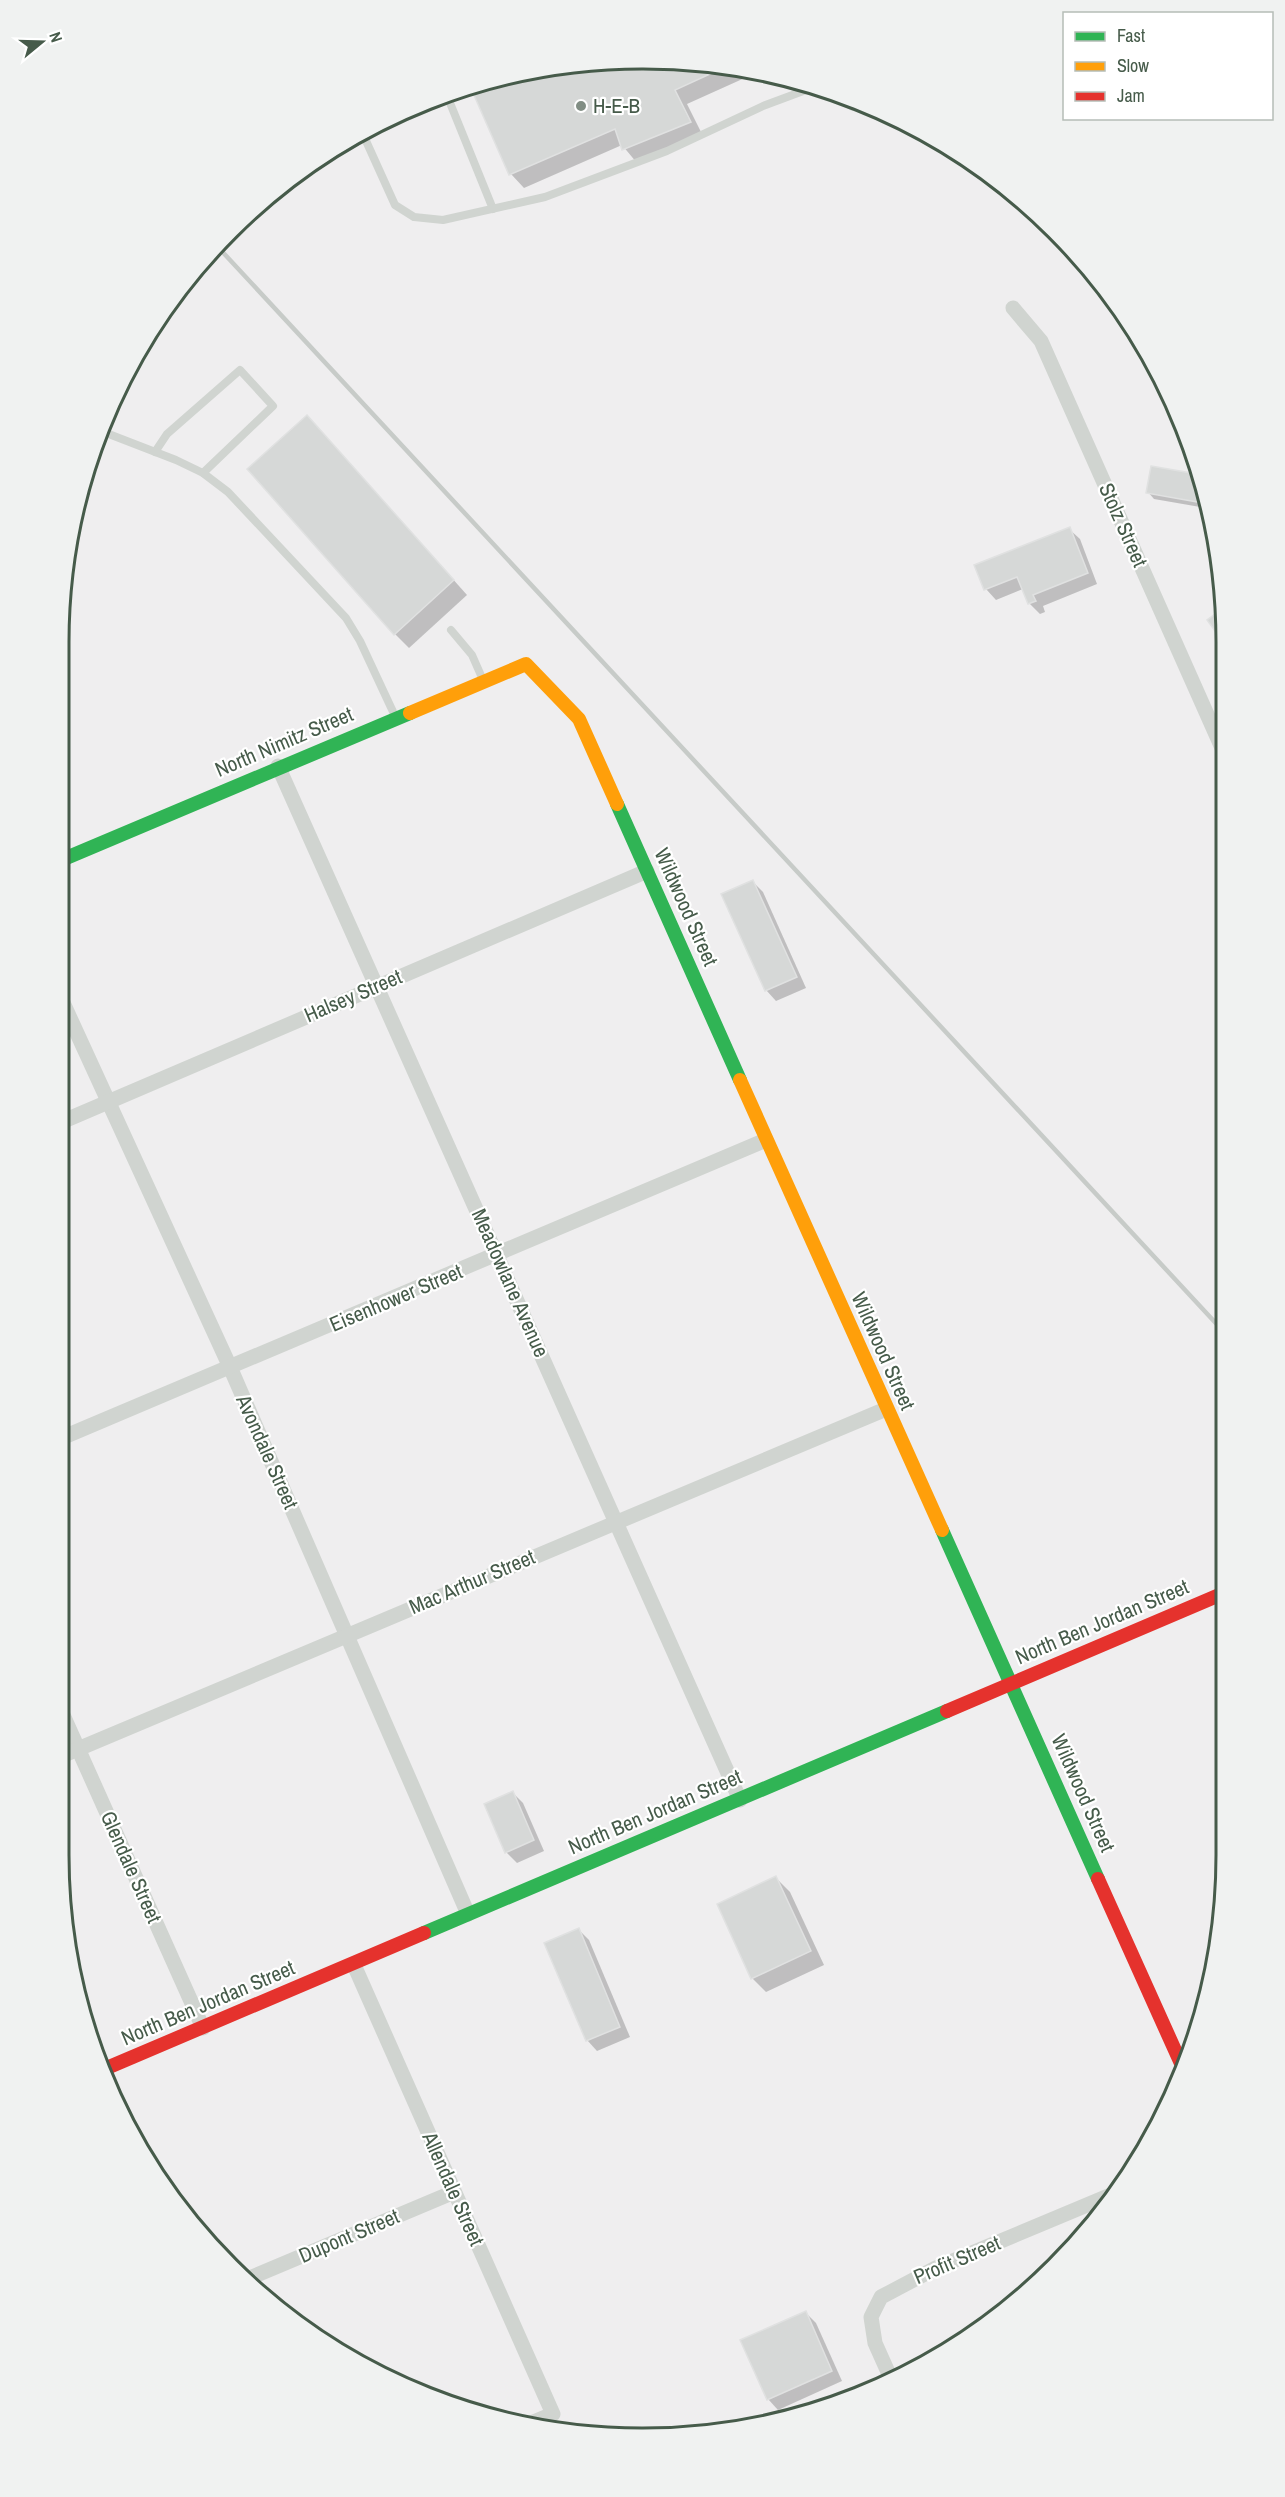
<svg xmlns="http://www.w3.org/2000/svg" width="1285" height="2497" viewBox="0 0 1285 2497" font-family="'Archivo Narrow',sans-serif">
	<style>
		.shadow { fill: #0003 }
		.building { fill: #d6d8d7; stroke: #e0e1e1; stroke-width: 1.5 }
		.lines { fill: none; stroke-linecap: round; stroke-linejoin: round }
		.lane { stroke: #d0d4d0; stroke-width: 8 }
		.street { stroke: #d0d4d0; stroke-width: 15 }
		.fast { stroke: #30b455; stroke-width: 14 }
		.slow { stroke: #ff9f0a; stroke-width: 14 }
		.jam { stroke: #e5322d; stroke-width: 14 }
		.rail { stroke: #c7cbc8; stroke-width: 4.5 }
		.poi-dot { fill: #818e84; stroke: #fff; stroke-width: 2 }
		.labels { text-anchor: middle; stroke-width: 4.5; stroke-linejoin: round; paint-order: stroke }
		.poi-label { font-size: 21px; fill: #465b4a; stroke: #fff; text-anchor: start }
		.street-label { font-size: 21px; fill: #465b4a; stroke: #fff }
		.rim { fill: none; stroke: #465b4a; stroke-width: 3 }
	</style>
	<rect width="100%" height="100%" fill="#efeeef"/>
	<!-- shadow -->
	<g class="shadow">
		<path d="M680,60L758,72L687,104L703,136L637,163L622,145L524,188L511,174L472,86L566,64Z"/>
		<path d="M321,431L467,595L409,648L395,634Z"/>
		<path d="M1197,476L1206,508L1154,499L1148,492Z"/>
		<path d="M1069,529L1080,539L1097,584L1043,606L1045,612L1040,614L1029,603L1023,589L996,600L986,589Z"/>
		<path d="M1222,611V635L1209,620Z"/>
		<path d="M753,882L763,892L806,988L776,1001L766,990Z"/>
		<path d="M513,1793L523,1803L544,1851L517,1863L506,1852Z"/>
		<path d="M776,1878L790,1892L824,1965L766,1992L752,1978Z"/>
		<path d="M579,1930L589,1940L630,2037L597,2051L587,2040Z"/>
		<path d="M806,2313L816,2323L842,2381L778,2410L768,2399Z"/>
	</g>
	<!-- building -->
	<g class="building">
		<path d="M680,60L725,67L675,90L691,122L622,150L615,129L509,175L470,86L566,64Z"/>
		<path d="M307,415L454,580L394,635L247,469Z"/>
		<path d="M1151,466L1197,474L1203,503L1146,493Z"/>
		<path d="M1070,527L1088,573L1033,595L1036,601L1028,604L1017,577L984,590L974,565Z"/>
		<path d="M1222,609V626L1215,631L1207,620Z"/>
		<path d="M753,880L797,977L765,991L721,894Z"/>
		<path d="M513,1791L534,1840L505,1853L484,1804Z"/>
		<path d="M776,1876L811,1951L751,1979L717,1904Z"/>
		<path d="M579,1928L620,2027L586,2041L544,1943Z"/>
		<path d="M806,2311L832,2371L767,2400L740,2340Z"/>
	</g>
	<g class="lines">
		<!-- lane -->
		<g class="lane">
			<path d="M446,93L493,209"/>
			<path d="M362,132L395,205L414,217L443,220L545,197L667,151L763,106L814,87L853,107L876,109"/>
			<path d="M101,431L176,460L203,473L228,492L346,618L360,641L395,716"/>
			<path d="M155,452L167,434L240,370L273,406L203,473"/>
			<path d="M451,630L472,655L483,680"/>
		</g>
		<!-- street -->
		<g class="street">
			<path d="M1013,308L1041,341L1222,748"/>
			<path d="M278,766L740,1800"/>
			<path d="M59,994L230,1367L468,1914"/>
			<path d="M59,1123L647,871"/>
			<path d="M59,1439L766,1140"/>
			<path d="M59,1706L203,2028"/>
			<path d="M59,1757L886,1409"/>
			<path d="M354,1965L553,2414L524,2426"/>
			<path d="M245,2280L454,2192"/>
			<path d="M892,2381L875,2343L871,2317L881,2297L936,2268L1118,2192"/>
		</g>
		<!-- fast -->
		<g class="fast">
			<path d="M617,804L740,1080"/>
			<path d="M59,861L410,713"/>
			<path d="M942,1530L1098,1879"/>
			<path d="M424,1933L947,1711"/>
		</g>
		<!-- slow -->
		<g class="slow">
			<path d="M410,713L526,664L579,719L617,804"/>
			<path d="M740,1080L942,1530"/>
		</g>
		<!-- jam -->
		<g class="jam">
			<path d="M947,1711L1224,1593"/>
			<path d="M1098,1879L1183,2068"/>
			<path d="M102,2070L424,1933"/>
		</g>
		<!-- rail -->
		<path class="rail" d="M217,246L1224,1332"/>
	</g>
	<!-- markers -->
	<circle class="poi-dot" cx="581" cy="106" r="6"/>
	<g class="labels">
		<!-- poi labels -->
		<g class="poi-label">
			<text x="593" y="113">H-E-B</text>
		</g>
		<!-- street labels -->
		<g class="street-label">
			<text transform="translate(1123 525) rotate(66)" y="7">Stolz Street</text>
			<text transform="translate(284 742) rotate(-23)" y="7">North Nimitz Street</text>
			<text transform="translate(686 907) rotate(66)" y="7">Wildwood Street</text>
			<text transform="translate(353 996) rotate(-23)" y="7">Halsey Street</text>
			<text transform="translate(510 1283) rotate(66)" y="7">Meadowlane Avenue</text>
			<text transform="translate(396 1298) rotate(-23)" y="7">Eisenhower Street</text>
			<text transform="translate(883 1351) rotate(66)" y="7">Wildwood Street</text>
			<text transform="translate(267 1452) rotate(66)" y="7">Avondale Street</text>
			<text transform="translate(472 1582) rotate(-23)" y="7">Mac Arthur Street</text>
			<text transform="translate(1102 1622) rotate(-23)" y="7">North Ben Jordan Street</text>
			<text transform="translate(1083 1793) rotate(66)" y="7">Wildwood Street</text>
			<text transform="translate(655 1812) rotate(-23)" y="7">North Ben Jordan Street</text>
			<text transform="translate(131 1867) rotate(66)" y="7">Glendale Street</text>
			<text transform="translate(208 2003) rotate(-23)" y="7">North Ben Jordan Street</text>
			<text transform="translate(453 2189) rotate(66)" y="7">Allendale Street</text>
			<text transform="translate(349 2236) rotate(-23)" y="7">Dupont Street</text>
			<text transform="translate(957 2260) rotate(-23)" y="7">Profit Street</text>
		</g>
	</g>
	<!-- crop -->
	<path d="M0 0H1285V2497H0ZM642 69H643A573 573 0 0 1 1216 642V1855A573 573 0 0 1 643 2428H642A573 573 0 0 1 69 1855V642A573 573 0 0 1 642 69Z" fill="#f0f2f1" fill-rule="evenodd"/>
	<path class="rim" d="M642 69H643A573 573 0 0 1 1216 642V1855A573 573 0 0 1 643 2428H642A573 573 0 0 1 69 1855V642A573 573 0 0 1 642 69Z"/>
	<!-- legend -->
	<rect x="1063" y="12" width="210" height="108" fill="#ffffff" stroke="#b5bdb7" stroke-width="1.5"/>
	<rect x="1075" y="32" width="30" height="9" fill="#30b455" stroke="#b5bdb7" stroke-width="1.5"/>
	<text x="1117" y="42" font-size="18" fill="#465b4a">Fast</text>
	<rect x="1075" y="62" width="30" height="9" fill="#ff9f0a" stroke="#b5bdb7" stroke-width="1.5"/>
	<text x="1117" y="72" font-size="18" fill="#465b4a">Slow</text>
	<rect x="1075" y="92" width="30" height="9" fill="#e5322d" stroke="#b5bdb7" stroke-width="1.5"/>
	<text x="1117" y="102" font-size="18" fill="#465b4a">Jam</text>
	<!-- north arrow -->
	<g transform="translate(42 42) rotate(71)" stroke="#ffffff" stroke-width="4.5" paint-order="stroke">
	<path d="M0-4.5L10 22L0 15L-10 22Z" fill="#465b4a"/>
	<text y="-9" font-size="16" font-weight="bold" text-anchor="middle" fill="#465b4a">N</text>
	</g>
</svg>
